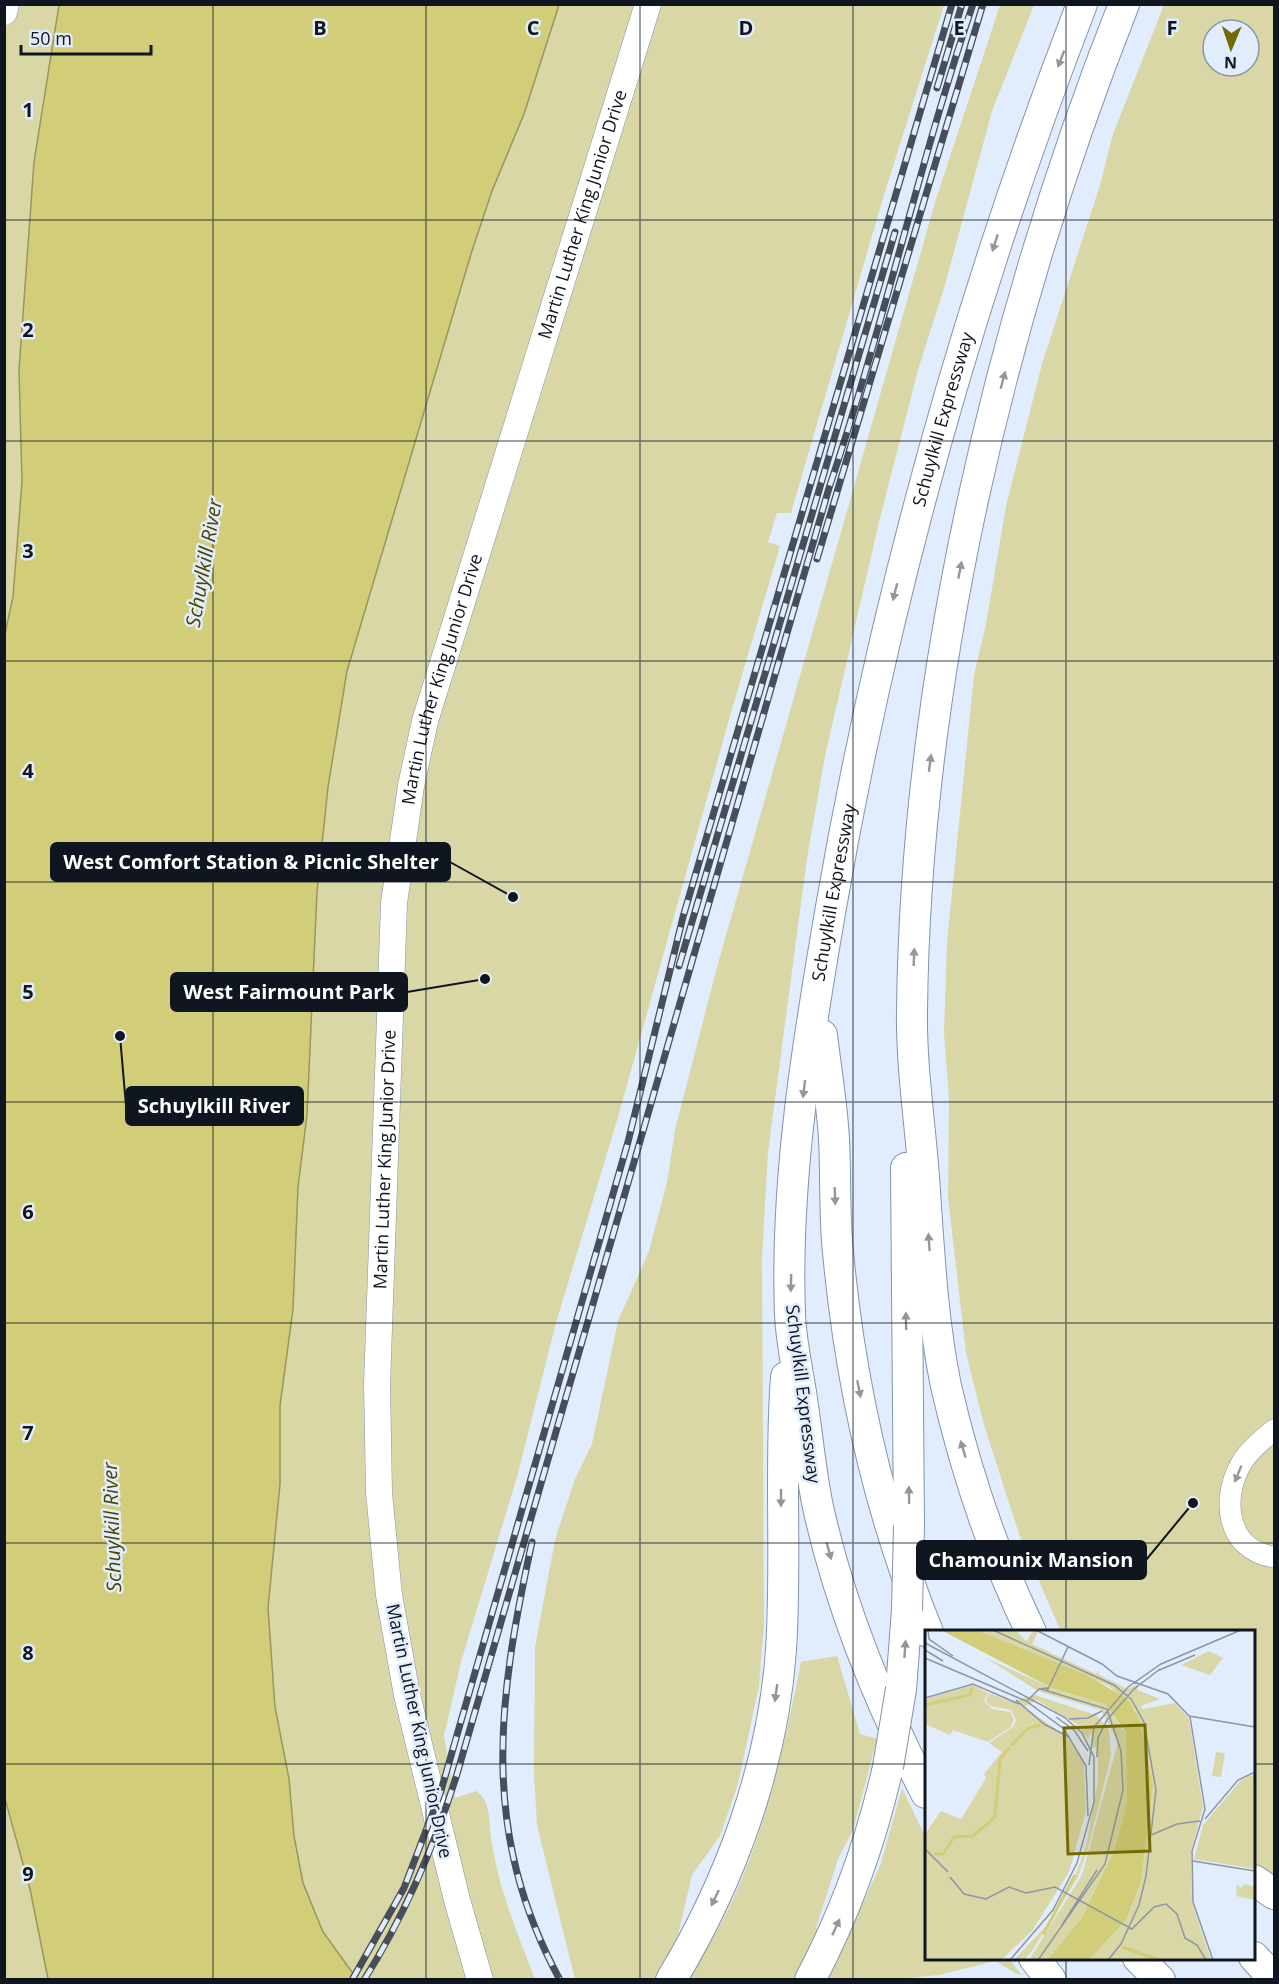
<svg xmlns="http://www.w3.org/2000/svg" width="1279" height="1984" viewBox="0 0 1279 1984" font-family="'Open Sans',sans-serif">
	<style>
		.green { fill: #dad7a6; fill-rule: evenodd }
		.water { fill: #d2cd78; stroke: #98965e; stroke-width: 1.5 }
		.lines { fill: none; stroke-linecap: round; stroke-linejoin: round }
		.minor-casing { stroke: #8494ae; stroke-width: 22 }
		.major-casing { stroke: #8494ae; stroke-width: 27 }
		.highway-casing { stroke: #8494ae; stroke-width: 32 }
		.minor { stroke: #fff; stroke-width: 21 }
		.major { stroke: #fff; stroke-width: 26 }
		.highway { stroke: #fff; stroke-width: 30 }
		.rail-casing { stroke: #464e59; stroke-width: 7 }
		.rail { stroke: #e1ecfd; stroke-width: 4.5; stroke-dasharray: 14; stroke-linecap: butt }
		.highway-bridge-casing { stroke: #8494ae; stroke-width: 32; stroke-linecap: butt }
		.highway-bridge { stroke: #fff; stroke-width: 30 }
		.oneway { fill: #93969b }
		.grid { fill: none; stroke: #101620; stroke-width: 1.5; stroke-opacity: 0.55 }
		.labels { text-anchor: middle; stroke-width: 5; stroke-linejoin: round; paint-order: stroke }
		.street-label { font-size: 18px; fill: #101620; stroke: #e1ecfd }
		.water-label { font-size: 20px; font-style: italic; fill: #4a4500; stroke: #e1ecfd }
		.inset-river { fill: none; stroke: #d2cd78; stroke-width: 3 }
		.inset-road { fill: none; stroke: #8d96a5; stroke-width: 1.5 }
		.view { fill: #726b05; fill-opacity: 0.15; stroke: #726b05; stroke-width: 3 }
		.inset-edge { fill: none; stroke: #101620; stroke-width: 3 }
		.grid-label { font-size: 20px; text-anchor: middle; font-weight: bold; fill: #101620; stroke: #e1ecfd; stroke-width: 5; stroke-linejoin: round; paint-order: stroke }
		.leader { fill: none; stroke: #101620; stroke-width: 2 }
		.callout-dot { fill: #101620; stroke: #e1ecfd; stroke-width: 2 }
		.callout { fill: #101620; stroke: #101620; stroke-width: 2 }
		.callout-label { font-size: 20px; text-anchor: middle; font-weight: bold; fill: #fff }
	</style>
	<rect width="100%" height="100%" fill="#e1ecfd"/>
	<!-- green -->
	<g class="green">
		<path d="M559,4L944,5L884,195L791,513H777L768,542L780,546L730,716L618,1117L556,1323L517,1477L461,1662L444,1736L455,1798L476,1791C491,1801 489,1821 491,1837C498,1887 517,1933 535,1979H357L323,1932L303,1883L294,1836L289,1779L275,1707L268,1608L280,1484V1406L293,1309L298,1187L307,1115L317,892L328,787L347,671L471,254L492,191L524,114Z"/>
		<path d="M5,5H59L34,162L19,370L22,482L13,597L5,638Z"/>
		<path d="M1000,5H1034L992,111L945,285L918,370L879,522L825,756L807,858L768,1152L762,1257L764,1625L759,1686L738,1784L720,1836L692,1875L678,1935L659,1971L674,1979L575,1980L537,1825L534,1775L535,1647L555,1540L575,1479L592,1444L618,1321L649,1251L667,1182L675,1130L717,967L936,199Z"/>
		<path d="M1164,5H1274V1877L1254,1863V1632H1061L1019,1534L984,1425L966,1353L948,1197L949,1099L944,1033L947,942L974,675L986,624L1006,506L1042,364L1100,185L1113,134ZM1213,30H1249V66H1213Z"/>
		<path d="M837,1656L860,1734L877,1739L853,1830L838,1859L816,1928L848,1937L881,1863L902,1788L926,1838V1958L1009,1959L1022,1975L1017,1974L995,1961L939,1975L888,1980H685C754,1889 779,1771 801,1662Z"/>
		<path d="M4,1799L30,1889L48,1979H5Z"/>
	</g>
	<!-- water -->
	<path class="water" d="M59,5H559L524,114L492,191L471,254L347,671L328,787L317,892L307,1115L298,1187L293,1309L280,1406V1484L268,1608L275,1707L289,1779L294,1836L303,1883L323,1932L357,1979H48L30,1889L5,1799L4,638L13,597L22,482L19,370L34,162Z"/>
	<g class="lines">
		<defs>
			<path id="minor" d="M1274,1430C1264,1438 1252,1448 1244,1459C1220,1495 1225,1550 1274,1557"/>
			<g id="major">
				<path d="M4,12L6,4"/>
				<path id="s1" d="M480,1980L457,1900L407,1695L389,1595L379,1493L377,1385L394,903L411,786L425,721L648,4"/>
			</g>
			<g id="highway">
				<path d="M822,1035C826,1069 832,1104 834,1139C836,1177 834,1215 838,1252C850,1381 879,1512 928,1632"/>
				<path d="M906,1168L909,1526"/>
				<path d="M1031,1632C994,1555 965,1469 946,1386C932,1318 929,1247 924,1177C920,1122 911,1065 912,1010C916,675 1001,315 1124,4"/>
				<path d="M901,1689L907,1610"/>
				<path id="s2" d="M926,1793C879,1702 840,1607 818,1507C811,1474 808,1439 803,1406C799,1375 791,1344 790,1314C785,1178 808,1040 831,907C885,596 968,299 1082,4"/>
				<path d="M1254,1880L1274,1894"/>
				<path d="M1254,1957L1274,1979"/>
				<path d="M1034,1958L1051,1980"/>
				<path d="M1138,1958L1160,1980"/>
				<path d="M671,1980C731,1881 773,1765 781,1650C787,1559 779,1468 786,1377"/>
				<path d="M810,1980C846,1912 871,1842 888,1767"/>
			</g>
		</defs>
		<!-- minor casing -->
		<use href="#minor" class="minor-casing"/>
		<!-- major casing -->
		<use href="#major" class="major-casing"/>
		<!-- highway casing -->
		<use href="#highway" class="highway-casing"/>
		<!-- minor -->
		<use href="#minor" class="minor"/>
		<!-- major -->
		<use href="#major" class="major"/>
		<!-- highway -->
		<use href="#highway" class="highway"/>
		<defs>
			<g id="rail">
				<path d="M937,88L962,4"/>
				<path d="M817,559L983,4"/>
				<path d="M679,966L895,232"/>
				<path d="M532,1542C498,1699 479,1832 560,1980"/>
				<path d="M352,1980L404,1888L440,1794L628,1142L683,917L952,4"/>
				<path d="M364,1980C405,1915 434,1847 457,1774L829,488C883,328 919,164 973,4"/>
			</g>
		</defs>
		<!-- rail casing -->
		<use href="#rail" class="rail-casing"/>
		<!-- rail -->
		<use href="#rail" class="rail"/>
		<defs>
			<g id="highway-bridge">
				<path d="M907,1610L909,1526"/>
				<path d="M888,1767L901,1689"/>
			</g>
		</defs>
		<!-- highway-bridge casing -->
		<use href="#highway-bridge" class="highway-bridge-casing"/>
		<!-- highway-bridge -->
		<use href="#highway-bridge" class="highway-bridge"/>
	</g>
	<!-- one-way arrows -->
	<defs><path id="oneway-solid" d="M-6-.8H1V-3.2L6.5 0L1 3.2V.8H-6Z" transform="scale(1.5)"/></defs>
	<g class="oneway">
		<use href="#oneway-solid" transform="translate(1061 59) rotate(111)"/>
		<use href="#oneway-solid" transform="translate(995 243) rotate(108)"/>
		<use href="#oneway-solid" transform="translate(1003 380) rotate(-75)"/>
		<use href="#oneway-solid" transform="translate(960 570) rotate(-79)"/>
		<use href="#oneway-solid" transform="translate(895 592) rotate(104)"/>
		<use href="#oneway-solid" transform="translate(930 763) rotate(-83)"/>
		<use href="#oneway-solid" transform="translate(914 957) rotate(-88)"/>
		<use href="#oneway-solid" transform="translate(804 1089) rotate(97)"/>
		<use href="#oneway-solid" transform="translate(835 1196) rotate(88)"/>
		<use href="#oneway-solid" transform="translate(929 1242) rotate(-94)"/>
		<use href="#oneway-solid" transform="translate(791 1283) rotate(91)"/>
		<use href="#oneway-solid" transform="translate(906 1321) rotate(-91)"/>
		<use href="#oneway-solid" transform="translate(859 1389) rotate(79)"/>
		<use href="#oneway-solid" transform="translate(963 1449) rotate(-107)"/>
		<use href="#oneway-solid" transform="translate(1238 1474) rotate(112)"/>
		<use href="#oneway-solid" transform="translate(909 1495) rotate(-91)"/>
		<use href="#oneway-solid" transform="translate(781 1498) rotate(90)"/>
		<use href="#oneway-solid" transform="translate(829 1551) rotate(75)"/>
		<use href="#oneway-solid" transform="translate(905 1649) rotate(-86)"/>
		<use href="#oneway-solid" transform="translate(776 1693) rotate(98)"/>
		<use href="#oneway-solid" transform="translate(715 1898) rotate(116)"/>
		<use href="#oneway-solid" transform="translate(836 1927) rotate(-65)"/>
	</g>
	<!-- grid -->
	<path class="grid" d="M213,4V1980M426,4V1980M640,4V1980M853,4V1980M1066,4V1632M4,220H1274M4,441H1274M4,661H1274M4,882H1274M4,1102H1274M4,1323H1274M4,1543H1274M4,1764H926M1254,1764H1274M1066,1958V1980"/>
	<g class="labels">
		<!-- street labels -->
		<g class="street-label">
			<text dy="6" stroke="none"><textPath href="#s1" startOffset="1804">Martin Luther King Junior Drive</textPath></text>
			<text dy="6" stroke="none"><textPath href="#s2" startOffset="1412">Schuylkill Expressway</textPath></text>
			<text dy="6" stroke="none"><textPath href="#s1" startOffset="1318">Martin Luther King Junior Drive</textPath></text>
			<text dy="6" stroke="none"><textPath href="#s2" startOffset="926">Schuylkill Expressway</textPath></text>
			<text dy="6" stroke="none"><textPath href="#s1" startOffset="832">Martin Luther King Junior Drive</textPath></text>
			<text transform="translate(803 1394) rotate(83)" y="6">Schuylkill Expressway</text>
			<text transform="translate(419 1731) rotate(78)" y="6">Martin Luther King Junior Drive</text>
		</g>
		<!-- water labels -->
		<g class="water-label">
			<text transform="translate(204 563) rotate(-80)" y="7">Schuylkill River</text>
			<text transform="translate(112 1527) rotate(-92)" y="7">Schuylkill River</text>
		</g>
	</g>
	<!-- overview -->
	<g transform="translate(925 1630)">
		<rect width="330" height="330" fill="#e1ecfd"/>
		<path d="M51,0H91L101,11L109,0L113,2L107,14L171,44L174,40L173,44L202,59L214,54L212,60L235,69L216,76L217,79L250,73L264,89L278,177L266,221L267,273L286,330H164L201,290L216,252L228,156L211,81L184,56ZM284,21L298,28L285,45L256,35ZM61,28L127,58L180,74L202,105V172L189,221L156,289L122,330H104L157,245L193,112L176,80L113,61ZM48,55L63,63L59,71L67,79L85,82L89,89L86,97L63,112L28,100L25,105L0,94V69ZM64,63L86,72L110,65L171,85L184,99L186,125L165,211L153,247L107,321L99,330H89L120,297L146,256L161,217L173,150V116L168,118L166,101L163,110L155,98L167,95H153L112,70L99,77L141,106L159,133L161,181L144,242L107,301L76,330H0V204L16,181L36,189L61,148L59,144L77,122L64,113L88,97L91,90L86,80L65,76L61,71ZM291,122L300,123L296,147L287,146ZM330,144V239L269,229L278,195L317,149ZM312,254L316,258L320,254L330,257V270L311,266Z" fill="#dad7a6"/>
		<path d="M16,0H51L160,44L202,69L214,87L228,156L216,252L201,290L164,330H122L156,289L189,221L202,172L201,102L180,74L127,58Z" fill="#d2cd78"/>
		<path class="inset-river" d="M0,75L45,65L48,57M86,116L102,99L115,95M9,224H18L29,207L48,206L70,187L75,129L84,118M118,305L150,245M197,317L234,330"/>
		<path class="inset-road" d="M3,0L4,9L28,26M68,0L189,55L206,69L219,92L231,160L221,246L214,275L196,314L183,330M111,0L177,34L192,46L243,64L265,87L280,179L267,221L268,272L288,330M0,13L139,87L157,103L169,127V172L152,233L128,280L85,330M0,20L18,31M0,28L101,71L139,99L161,136L163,186M232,41L270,25M122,61L143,17M0,68L48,54L94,74M91,70L119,94L144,107M102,71L114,59L123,58M264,86L330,97M131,87L149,100L163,121M144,89L163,88L177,81M172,127L173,108L182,90L209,59L235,39M164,135L169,97L203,57L236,34L316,0M280,189L313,150L330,142M226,205L252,194L275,191M0,219L23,242M268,231L330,241M25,247L39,264L61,269L84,257L101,263L130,257L207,299L229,277L241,274L252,284L260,308L272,315L281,330M137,295L172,240M113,330L180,234L198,160L196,121L182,79L116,59"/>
		<path class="view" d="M220,95L225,221L143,224L139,98Z"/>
		<rect width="330" height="330" class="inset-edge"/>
	</g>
	<g class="grid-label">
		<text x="320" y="35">B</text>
		<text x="533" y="35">C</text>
		<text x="746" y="35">D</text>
		<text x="959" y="35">E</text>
		<text x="1172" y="35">F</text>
		<text x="28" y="117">1</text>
		<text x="28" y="337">2</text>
		<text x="28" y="558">3</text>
		<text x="28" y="778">4</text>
		<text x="28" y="999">5</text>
		<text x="28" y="1219">6</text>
		<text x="28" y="1440">7</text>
		<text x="28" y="1660">8</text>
		<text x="28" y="1881">9</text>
	</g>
	<!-- callouts -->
	<path class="leader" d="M513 897L450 862M485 979L407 992M120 1036L126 1106M1193 1503L1146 1560"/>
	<g class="callout-dot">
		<circle cx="513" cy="897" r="6"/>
		<circle cx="485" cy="979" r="6"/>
		<circle cx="120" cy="1036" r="6"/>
		<circle cx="1193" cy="1503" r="6"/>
	</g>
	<g class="callout">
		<rect x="51" y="843" width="399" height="38" rx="6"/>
		<rect x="171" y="973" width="236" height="38" rx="6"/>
		<rect x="126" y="1087" width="177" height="38" rx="6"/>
		<rect x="917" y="1541" width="229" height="38" rx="6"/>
	</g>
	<g class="callout-label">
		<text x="251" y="869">West Comfort Station &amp; Picnic Shelter</text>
		<text x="289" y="999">West Fairmount Park</text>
		<text x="214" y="1113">Schuylkill River</text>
		<text x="1031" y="1567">Chamounix Mansion</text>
	</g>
	<!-- border -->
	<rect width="1279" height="1984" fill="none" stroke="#101620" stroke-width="12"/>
	<!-- north arrow -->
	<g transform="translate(1231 48) rotate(182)"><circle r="28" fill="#e1ecfd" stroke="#8d96a5" stroke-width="1.5"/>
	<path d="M0-4.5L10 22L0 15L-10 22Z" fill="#726b05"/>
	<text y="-9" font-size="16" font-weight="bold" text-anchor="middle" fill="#101620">N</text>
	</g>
	<!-- scale -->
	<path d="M21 45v9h130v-9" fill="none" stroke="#101620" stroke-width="3"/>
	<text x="30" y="45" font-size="18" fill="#101620" stroke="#e1ecfd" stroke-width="4.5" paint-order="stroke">50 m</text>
</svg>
